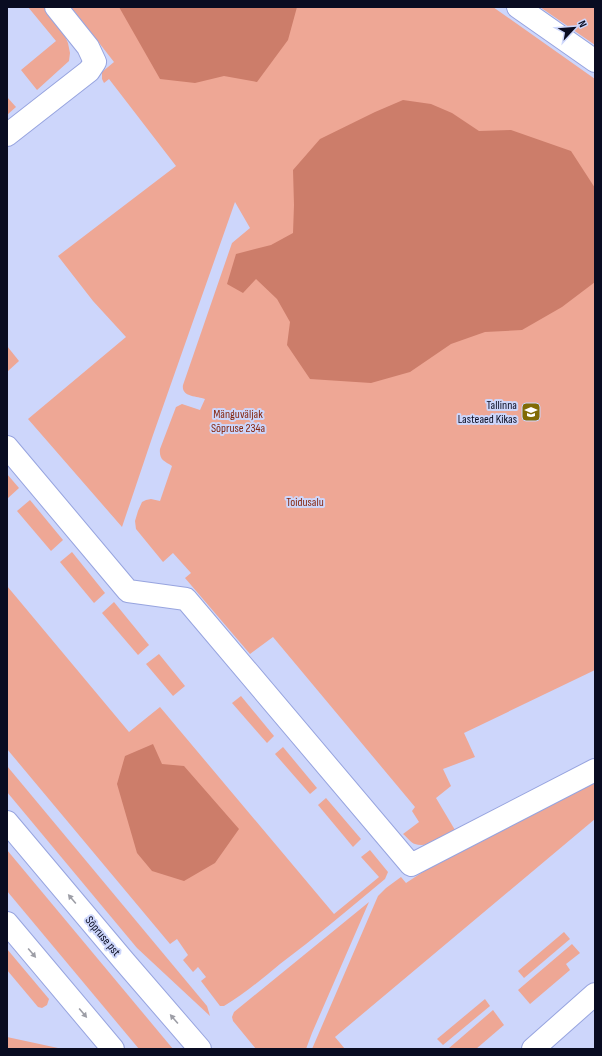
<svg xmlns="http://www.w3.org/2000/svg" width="602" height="1056" viewBox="0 0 602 1056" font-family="'Sofia Sans Condensed',sans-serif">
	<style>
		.green { fill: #eea795 }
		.forest { fill: #cc7d6a }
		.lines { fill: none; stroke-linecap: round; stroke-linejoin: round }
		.minor-casing { stroke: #97a4df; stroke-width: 24 }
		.secondary-casing { stroke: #97a4df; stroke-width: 24 }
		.minor { stroke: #fff; stroke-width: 22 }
		.secondary { stroke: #fff; stroke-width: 22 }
		.oneway { fill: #9d9ea6 }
		.labels { text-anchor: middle; stroke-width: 4; stroke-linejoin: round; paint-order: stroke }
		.poi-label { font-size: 12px; fill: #090c21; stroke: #cdd6fb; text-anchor: end }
		.park-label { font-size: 12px; fill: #852710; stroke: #cdd6fb }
		.street-label { font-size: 12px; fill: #090c21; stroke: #cdd6fb }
	</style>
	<rect width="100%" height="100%" fill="#cdd6fb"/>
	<!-- green -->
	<g class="green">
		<path d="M28,7H44L63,32L68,43L70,53L69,61L37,90L21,70L56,41Z"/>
		<path d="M71,7H493L595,79V670L464,733L475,757L443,769L451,786L436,798L455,830C445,836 427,849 415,844C411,843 407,837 403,834L419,822L412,811L415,807L273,637L250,654L185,578L191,573L173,553L163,562L136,529L135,521L138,511L142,502L146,500L151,499L160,501L172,466C164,461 159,460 160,449L176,407L182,404L200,410L205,399C197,396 181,397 183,385L232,243L250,228L235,202L153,435L122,527L28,419L126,337L93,301L58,256L176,166L109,79L104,83L102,79V72L114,62Z"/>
		<path d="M540,7H595V45Z"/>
		<path d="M7,97L16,107L7,115Z"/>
		<path d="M7,346L19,361L7,372Z"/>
		<path d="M7,474L19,488L7,499Z"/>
		<path d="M30,500L63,540L51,551L17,511Z"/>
		<path d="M72,552L105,593L94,603L60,562Z"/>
		<path d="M7,586L129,732L160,707L334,914L379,877L361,857L370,850L388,872L385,879C350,908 316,937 280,964C262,979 244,994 224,1006H220L201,981L206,977L198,967L193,972L183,960L188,955L177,939L170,944L7,749Z"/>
		<path d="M114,602L149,645L138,655L102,613Z"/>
		<path d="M159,654L185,686L173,696L146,664Z"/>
		<path d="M241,696L274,736L267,743L232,703Z"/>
		<path d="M283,747L317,788L310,794L275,754Z"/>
		<path d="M7,766L207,1006L210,1016L137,948L7,792Z"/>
		<path d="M595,782V819L335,1037L345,1049H312L378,896L386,888L401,877L406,883L441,860Z"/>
		<path d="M326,798L361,839L353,847L318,805Z"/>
		<path d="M7,850L173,1049H139L7,891Z"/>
		<path d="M369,902L312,1033L306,1049H256L233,1021L232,1017L234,1012Z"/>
		<path d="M564,932L570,939L524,978L518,971Z"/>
		<path d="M572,944L580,953L566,964L570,970L530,1004L518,990Z"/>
		<path d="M7,949L49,999L47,1005L42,1008L38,1007L7,970Z"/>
		<path d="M485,999L490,1006L443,1045L437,1039Z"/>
		<path d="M493,1010L504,1025L476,1049H448Z"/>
		<path d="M7,1037L58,1048L61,1049H7Z"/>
	</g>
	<!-- forest -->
	<g class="forest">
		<path d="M119,7H297L288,40L257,82L224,76L195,83L160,79Z"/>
		<path d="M403,100L431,104L452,113L479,131L511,130L571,151L595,188V282L562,307L522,330L485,332L451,344L410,372L371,383L310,379L287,345L290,322L277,299L256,279L243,293L227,284L236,254L271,245L293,233L294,205L293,170L320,139L375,112Z"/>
		<path d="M153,744L162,764L184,766L239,829L215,863L184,881L152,871L137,853L117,784L125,756Z"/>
	</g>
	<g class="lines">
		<defs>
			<g id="minor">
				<path d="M518,7L595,61"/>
				<path d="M7,135L89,71L95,62L88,47L56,7"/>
				<path d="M7,447L128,591L186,599L411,865L595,770"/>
				<path d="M533,1049L595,994"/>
			</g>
			<g id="secondary">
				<path d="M7,822L124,961L200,1049"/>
				<path d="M7,923L113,1049"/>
			</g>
		</defs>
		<!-- minor casing -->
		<use href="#minor" class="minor-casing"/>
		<!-- secondary casing -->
		<use href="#secondary" class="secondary-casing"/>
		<!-- minor -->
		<use href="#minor" class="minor"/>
		<!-- secondary -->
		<use href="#secondary" class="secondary"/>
	</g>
	<!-- one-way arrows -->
	<defs><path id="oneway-solid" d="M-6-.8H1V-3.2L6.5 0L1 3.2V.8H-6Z"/></defs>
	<g class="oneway">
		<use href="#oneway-solid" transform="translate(72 899) rotate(-130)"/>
		<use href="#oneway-solid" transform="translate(32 953) rotate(50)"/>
		<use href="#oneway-solid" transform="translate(83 1013) rotate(50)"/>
		<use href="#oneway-solid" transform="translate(174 1019) rotate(-131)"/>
	</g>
	<!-- icons -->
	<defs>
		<symbol id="school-square" viewBox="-11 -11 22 22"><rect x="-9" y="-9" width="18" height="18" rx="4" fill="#816b05" stroke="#cdd6fb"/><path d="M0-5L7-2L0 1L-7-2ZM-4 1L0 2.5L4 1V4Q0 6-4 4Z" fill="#fff"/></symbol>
	</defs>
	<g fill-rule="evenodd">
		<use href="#school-square" x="520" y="401" width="22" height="22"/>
	</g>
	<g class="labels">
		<!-- poi labels -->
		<g class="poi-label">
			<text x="517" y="409">Tallinna<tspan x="517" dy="14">Lasteaed Kikas</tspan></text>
		</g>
		<!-- park labels -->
		<g class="park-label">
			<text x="238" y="418">Mänguväljak<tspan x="238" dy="14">Sõpruse 234a</tspan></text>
			<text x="305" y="506">Toidusalu</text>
		</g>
		<!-- street labels -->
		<g class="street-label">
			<text transform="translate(103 936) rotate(50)" y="4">Sõpruse pst</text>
		</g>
	</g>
	<!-- border -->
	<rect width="602" height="1056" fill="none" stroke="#090c21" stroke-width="16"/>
	<!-- north arrow -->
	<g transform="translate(574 28) rotate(64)" stroke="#cdd6fb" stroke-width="3" paint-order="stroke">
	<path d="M0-3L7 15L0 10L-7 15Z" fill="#090c21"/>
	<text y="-6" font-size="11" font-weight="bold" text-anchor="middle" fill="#090c21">N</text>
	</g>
</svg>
